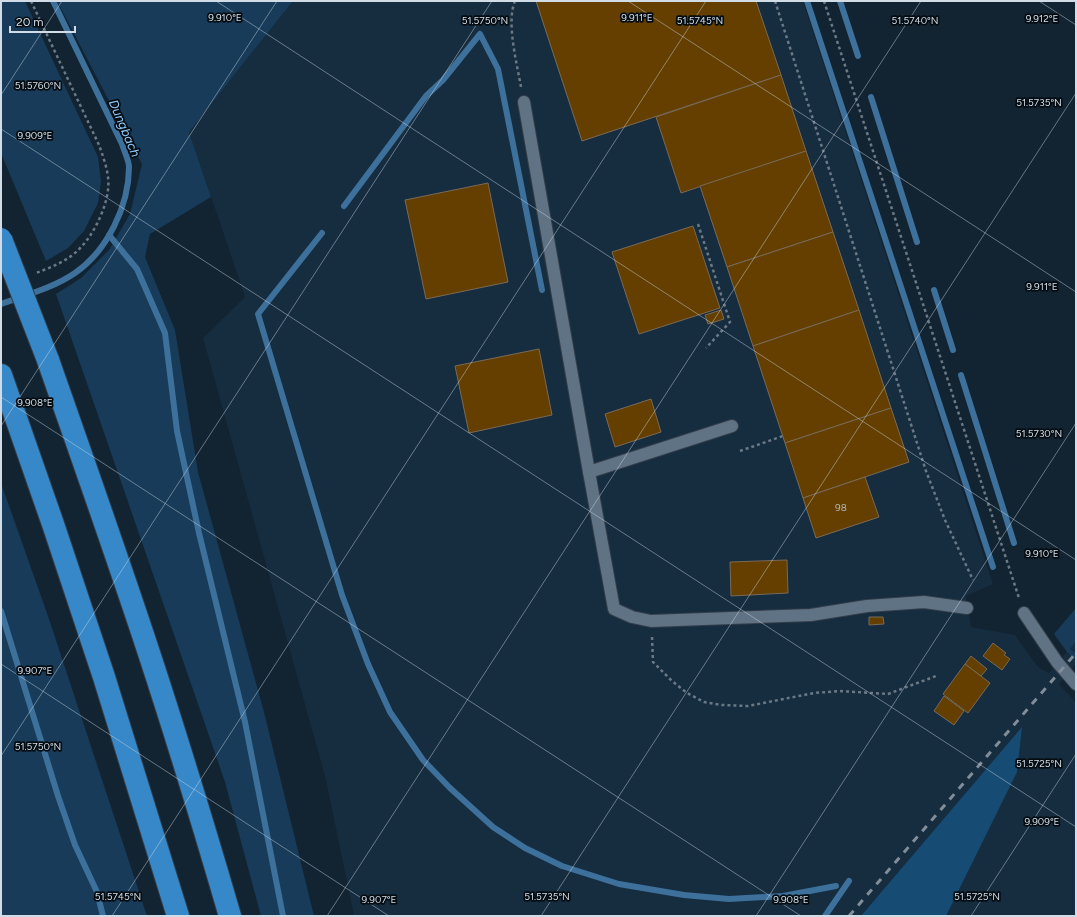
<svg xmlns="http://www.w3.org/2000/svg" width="1077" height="917" viewBox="0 0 1077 917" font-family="Figtree,sans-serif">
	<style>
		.built { fill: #162c3f }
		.green { fill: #173b58 }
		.forest { fill: #164b73 }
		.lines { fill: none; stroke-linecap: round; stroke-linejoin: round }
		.stream { stroke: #3d709b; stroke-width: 6 }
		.building { fill: #643f00; stroke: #7a6a57 }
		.service-casing { stroke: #333e4a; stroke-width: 14 }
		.motorway-casing { stroke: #333e4a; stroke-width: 24 }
		.path { stroke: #6b7985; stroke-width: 2.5; stroke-dasharray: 3 3; stroke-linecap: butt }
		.service { stroke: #607384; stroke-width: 12 }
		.motorway { stroke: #3788c9; stroke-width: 22 }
		.rail { stroke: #818e9a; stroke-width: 3; stroke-dasharray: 7 7; stroke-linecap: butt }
		.motorway-bridge-casing { stroke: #333e4a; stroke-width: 24; stroke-linecap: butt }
		.motorway-bridge { stroke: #3788c9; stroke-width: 22 }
		.ticks { fill: none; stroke: #d1dce6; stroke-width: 1; stroke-opacity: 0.45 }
		.labels { text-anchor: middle; stroke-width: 3.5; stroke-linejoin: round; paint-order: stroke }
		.number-label { font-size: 10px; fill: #b6b5ac }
		.water-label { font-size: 13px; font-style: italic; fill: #8ec8fb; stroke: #050c12 }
		.ticks-label { font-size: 10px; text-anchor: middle; fill: #d1dce6; stroke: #050c12; stroke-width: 3.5; stroke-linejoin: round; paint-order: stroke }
	</style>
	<rect width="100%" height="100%" fill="#122331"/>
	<!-- built -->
	<path class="built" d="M293,1H803L993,584L966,596L971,627L1015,635L1038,667L1049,673L1076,641V664L1059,684L1076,703V916H354L326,780L203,338L245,297L189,132Z"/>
	<!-- green -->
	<g class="green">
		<path d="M1,1H25L98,157L101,181L98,203L84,231L68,248L46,261L1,153Z"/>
		<path d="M57,1H293L189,132L211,197L150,234L145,257L175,330L198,472L264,712L314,916H261L225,782L56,294L81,278L109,250L130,214L142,164Z"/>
		<path d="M1,483L48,616L147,916H1Z"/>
		<path d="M1076,608V641L1070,649L1076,654V660L1067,652L1054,634Z"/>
	</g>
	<!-- forest -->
	<path class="forest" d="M1022,727L1017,772L946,916H861Z"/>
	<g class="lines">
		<!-- stream -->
		<g class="stream">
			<path d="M807,1L993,567"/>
			<path d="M840,1L858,56"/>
			<path d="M871,97L917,242"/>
			<path d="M344,206L426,96L443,80L480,34L498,69L542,290"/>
			<path d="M322,233L258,314L342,595L368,664L390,712L423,760L450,788L493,827L525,848L562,866L619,884L684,895L729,899L783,896L836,886"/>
			<path d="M109,235L137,269L165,333L177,431L199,533L245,722L283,916"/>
			<path d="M934,290L953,350"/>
			<path d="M1,304C26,295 53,288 75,273C107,251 129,206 129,167C129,160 124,151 122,144L53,1"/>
			<path d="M961,375L1014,543"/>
			<path d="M1,611L58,796L75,845L97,892L103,916"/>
			<path d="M825,916L849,881"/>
		</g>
	</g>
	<!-- building -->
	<g class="building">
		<path d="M536,1H756L781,75L582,141Z"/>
		<path d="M781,75L806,151L681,193L656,117Z"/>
		<path d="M806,151L833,232L727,267L700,186Z"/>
		<path d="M488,183L508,282L426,299L405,200Z"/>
		<path d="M693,226L720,308L639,334L612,252Z"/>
		<path d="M833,232L859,310L753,346L727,267Z"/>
		<path d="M721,310L724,319L708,324L705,315Z"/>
		<path d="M859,310L891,408L785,443L753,346Z"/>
		<path d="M539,349L552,415L469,433L455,366Z"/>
		<path d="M651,399L661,432L615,447L605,414Z"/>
		<path d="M891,408L909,462L803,498L785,443Z"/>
		<path d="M865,477L879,517L816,538L803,498Z"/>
		<path d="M787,560L788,593L731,596L730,562Z"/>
		<path d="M869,617H883L884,624L869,625Z"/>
		<path d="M993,643L1006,653L1004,655L1010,659L1002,670L983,656Z"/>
		<path d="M971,656L987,669L981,676L965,664Z"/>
		<path d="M965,664L990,683L968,713L943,694Z"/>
		<path d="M944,696L964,711L954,725L934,711Z"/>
	</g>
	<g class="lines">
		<defs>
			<g id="service">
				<path d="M524,102L589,472"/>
				<path d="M732,426L589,472L614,609L632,617L651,621L811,615L867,606L924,602L967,608"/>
				<path d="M1024,613L1057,662L1076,684"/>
			</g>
			<g id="motorway">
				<path d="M48,360C82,457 116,553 148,650C177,738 204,827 230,916"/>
				<path d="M1,375L54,527L104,677L178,916"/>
			</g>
		</defs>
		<!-- service casing -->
		<use href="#service" class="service-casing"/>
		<!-- motorway casing -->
		<use href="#motorway" class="motorway-casing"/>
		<!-- path -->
		<g class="path">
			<path d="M31,1L99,145C104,159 110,175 108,190C106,208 94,234 81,247C70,260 52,267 36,273"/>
			<path d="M515,1C506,22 517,64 521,87"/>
			<path d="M775,1L926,471L945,520L973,580"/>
			<path d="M824,1L1019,598"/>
			<path d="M698,224L730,322L706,348"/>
			<path d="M740,451L783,436"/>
			<path d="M652,637L653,662L672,681L687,693L704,702L722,705L748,706L814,693L840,691L888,694L936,676"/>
		</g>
		<!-- service -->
		<use href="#service" class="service"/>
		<!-- motorway -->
		<use href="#motorway" class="motorway"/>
		<!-- rail -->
		<path class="rail" d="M849,916L1076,653"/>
		<defs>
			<path id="motorway-bridge" d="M1,239L48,360"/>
		</defs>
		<!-- motorway-bridge casing -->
		<use href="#motorway-bridge" class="motorway-bridge-casing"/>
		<!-- motorway-bridge -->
		<use href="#motorway-bridge" class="motorway-bridge"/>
	</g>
	<!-- ticks -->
	<path class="ticks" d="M216,1L1076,560M628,1L1076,292M1039,1L1076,25M1,95L62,1M1,129L1076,827M1,397L801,916M1,426L277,1M1,664L389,916M1,756L492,1M112,916L706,1M327,916L921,1M541,916L1076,93M756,916L1076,423M971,916L1076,754"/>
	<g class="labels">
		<!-- number labels -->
		<g class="number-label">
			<text x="841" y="511">98</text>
		</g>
		<!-- water labels -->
		<g class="water-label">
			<text transform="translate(125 128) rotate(67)" y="5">Dungbach</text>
		</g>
	</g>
	<g class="ticks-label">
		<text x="225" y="21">9.910°E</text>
		<text x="637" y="21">9.911°E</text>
		<text x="1042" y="22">9.912°E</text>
		<text x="485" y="24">51.5750°N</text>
		<text x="700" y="24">51.5745°N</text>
		<text x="915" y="24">51.5740°N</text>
		<text x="38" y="89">51.5760°N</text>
		<text x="1039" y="106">51.5735°N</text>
		<text x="35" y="139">9.909°E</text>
		<text x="1042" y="290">9.911°E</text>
		<text x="35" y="406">9.908°E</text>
		<text x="1039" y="437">51.5730°N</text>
		<text x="1042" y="557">9.910°E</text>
		<text x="35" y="674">9.907°E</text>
		<text x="38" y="750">51.5750°N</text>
		<text x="1039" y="767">51.5725°N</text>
		<text x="1042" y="825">9.909°E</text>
		<text x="118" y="900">51.5745°N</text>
		<text x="547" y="900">51.5735°N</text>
		<text x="977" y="900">51.5725°N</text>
		<text x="379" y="903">9.907°E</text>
		<text x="791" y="903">9.908°E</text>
	</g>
	<!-- border -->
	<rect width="1077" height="917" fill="none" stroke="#d1dce6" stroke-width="4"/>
	<!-- scale -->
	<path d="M10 26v6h65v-6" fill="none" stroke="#d1dce6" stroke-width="2"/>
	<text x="16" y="26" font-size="12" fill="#d1dce6" stroke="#050c12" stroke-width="3" paint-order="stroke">20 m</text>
</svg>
